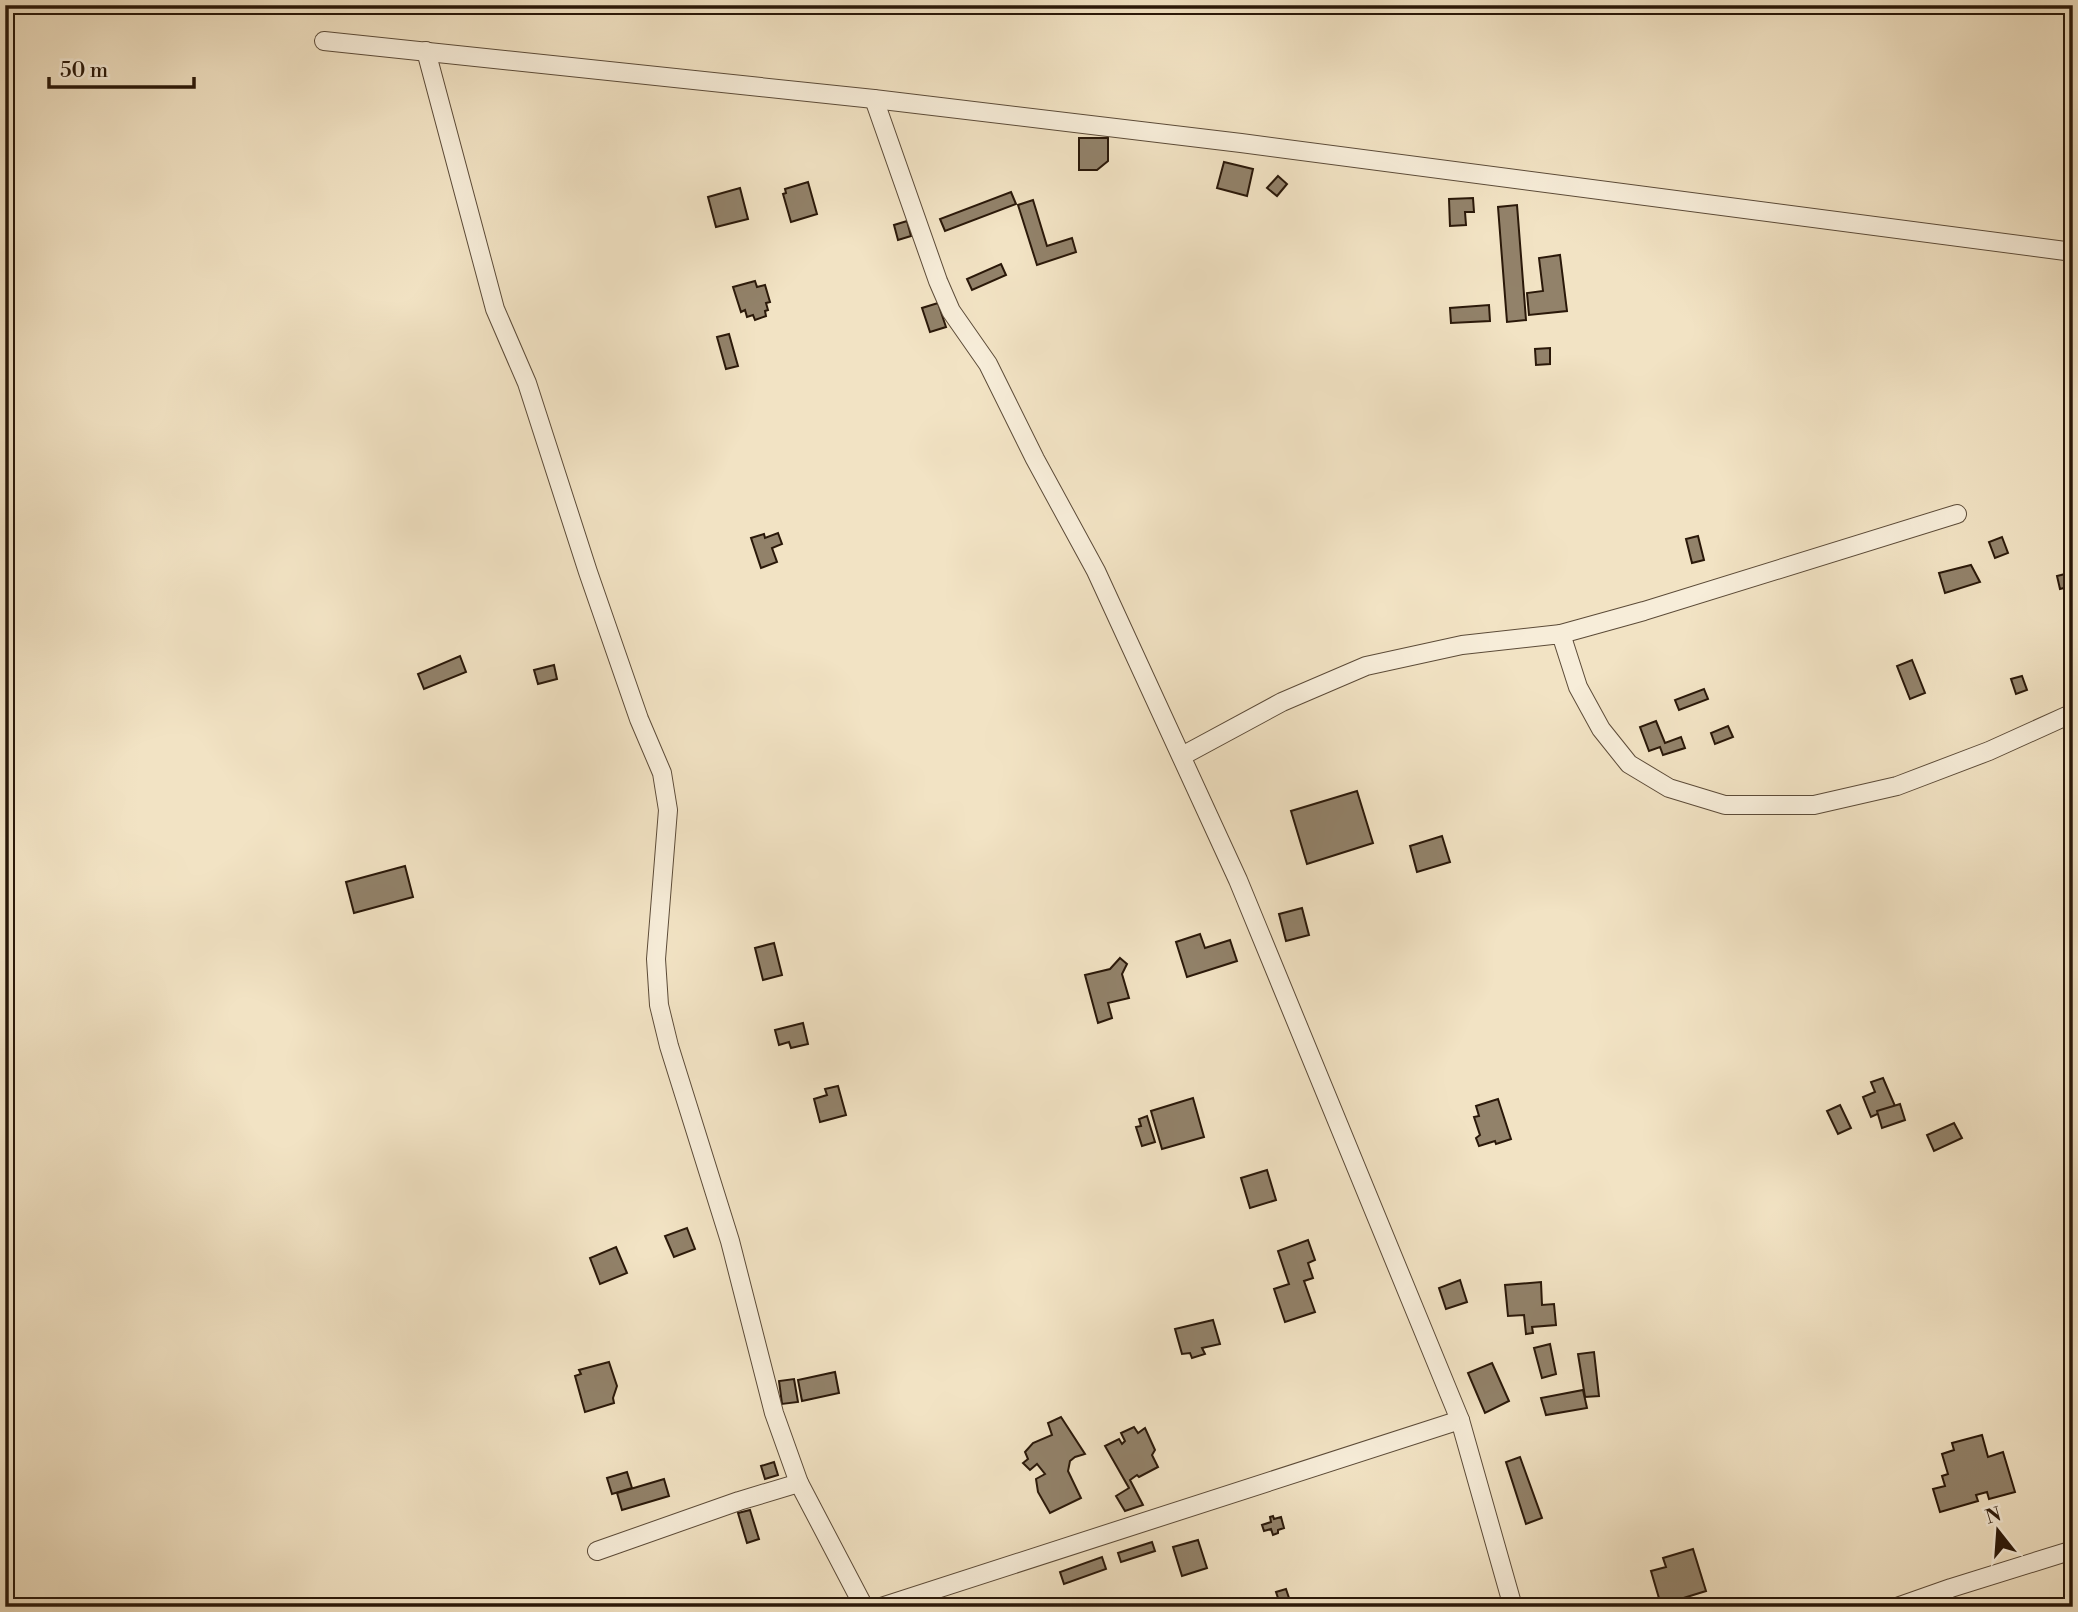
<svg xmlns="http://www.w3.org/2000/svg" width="2078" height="1612" viewBox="0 0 2078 1612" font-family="'Libre Bodoni',serif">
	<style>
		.building { fill: #92826a; stroke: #2a1809; stroke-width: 2 }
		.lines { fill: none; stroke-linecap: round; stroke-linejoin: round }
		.street-casing { stroke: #5c4b38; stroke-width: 20 }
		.street { stroke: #f7edd9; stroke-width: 18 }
	</style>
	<rect width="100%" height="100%" fill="#f2e3c4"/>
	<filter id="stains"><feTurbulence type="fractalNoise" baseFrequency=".00286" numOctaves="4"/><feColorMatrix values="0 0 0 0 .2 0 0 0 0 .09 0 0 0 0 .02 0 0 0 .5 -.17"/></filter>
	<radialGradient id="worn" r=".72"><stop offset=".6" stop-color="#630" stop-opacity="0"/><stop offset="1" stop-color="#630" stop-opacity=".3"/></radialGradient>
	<!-- building -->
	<g class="building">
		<path d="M1079,138H1108V161L1097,170H1079Z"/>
		<path d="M1224,162L1253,169L1247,196L1217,188Z"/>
		<path d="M1278,176L1287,184L1277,196L1267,188Z"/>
		<path d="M808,182L817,214L791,222L783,194L786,193L785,189Z"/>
		<path d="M740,188L748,219L716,227L708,197Z"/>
		<path d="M1011,192L1016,204L945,231L940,219Z"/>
		<path d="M1473,198L1474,212H1465L1466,225L1450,226L1449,199Z"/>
		<path d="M1033,200L1047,246L1072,238L1076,252L1037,265L1018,205Z"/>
		<path d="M1517,205L1526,320L1507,322L1498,207Z"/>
		<path d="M907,221L911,236L898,240L894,225Z"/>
		<path d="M1560,255L1567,311L1529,315L1527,293L1543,291L1539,258Z"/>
		<path d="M1001,264L1006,275L972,290L967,279Z"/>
		<path d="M755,281L757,287L765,285L770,302L766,303L768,310L765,311L766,316L755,320L753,315L747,317L745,310L741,312L733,287Z"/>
		<path d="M938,303L946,327L930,332L922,308Z"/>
		<path d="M1489,305L1490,321L1451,323L1450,308Z"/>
		<path d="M729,334L738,366L726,369L717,337Z"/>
		<path d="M1550,348V364L1536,365L1535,349Z"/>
		<path d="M778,533L782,544L772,548L777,562L761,568L751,538L764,534L765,538Z"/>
		<path d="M1698,536L1704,560L1692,563L1686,539Z"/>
		<path d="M2002,537L2008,553L1995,558L1989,542Z"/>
		<path d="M1971,565L1980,582L1945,593L1939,573Z"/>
		<path d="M2069,573L2072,586L2060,589L2057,576Z"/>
		<path d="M460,656L466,672L424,689L418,674Z"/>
		<path d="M1912,660L1925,693L1910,699L1897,666Z"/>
		<path d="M554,665L557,679L538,684L534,670Z"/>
		<path d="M2022,676L2027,690L2016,694L2011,679Z"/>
		<path d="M1704,689L1708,699L1679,710L1675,700Z"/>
		<path d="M1656,721L1665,743L1681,737L1685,748L1663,755L1660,747L1649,751L1640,727Z"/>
		<path d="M1728,726L1733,737L1715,744L1711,733Z"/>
		<path d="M1357,791L1373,843L1307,864L1291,811Z"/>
		<path d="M1442,836L1450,862L1417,872L1410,846Z"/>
		<path d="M405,866L413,897L354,913L346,882Z"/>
		<path d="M1302,908L1309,935L1286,941L1279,914Z"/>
		<path d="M1200,934L1205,948L1230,940L1237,961L1187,977L1176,942Z"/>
		<path d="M774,943L782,975L763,980L755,948Z"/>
		<path d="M1120,958L1127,964L1122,974L1129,998L1108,1003L1112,1018L1098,1023L1085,975L1110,969Z"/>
		<path d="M803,1023L808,1044L791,1048L789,1042L779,1045L775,1030Z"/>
		<path d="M1883,1078L1895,1106L1871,1117L1863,1097L1875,1092L1871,1082Z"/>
		<path d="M838,1086L846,1115L820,1122L814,1099L827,1095L825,1089Z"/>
		<path d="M1193,1098L1204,1137L1162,1149L1151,1111Z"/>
		<path d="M1498,1099L1511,1139L1496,1144L1495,1141L1479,1146L1476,1138L1480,1135L1474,1117L1479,1116L1476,1106Z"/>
		<path d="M1900,1104L1905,1120L1882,1128L1877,1111Z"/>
		<path d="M1840,1105L1851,1128L1838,1134L1827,1111Z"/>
		<path d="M1147,1116L1155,1142L1142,1146L1136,1127L1141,1126L1139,1119Z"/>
		<path d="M1954,1123L1962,1138L1934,1151L1927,1135Z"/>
		<path d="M1267,1170L1276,1200L1250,1208L1241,1178Z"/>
		<path d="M687,1228L695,1249L674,1257L665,1236Z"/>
		<path d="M1308,1240L1315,1260L1308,1263L1313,1278L1304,1281L1315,1312L1285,1322L1274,1289L1289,1284L1278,1251Z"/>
		<path d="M616,1247L627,1273L600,1284L590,1258Z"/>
		<path d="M1460,1280L1467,1302L1446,1309L1439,1288Z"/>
		<path d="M1541,1282L1542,1305L1554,1304L1556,1325L1532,1327L1533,1333L1526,1334L1524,1315L1508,1316L1505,1285Z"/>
		<path d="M1213,1320L1220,1344L1202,1348L1205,1354L1192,1358L1190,1353L1182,1354L1175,1329Z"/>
		<path d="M1550,1344L1556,1374L1542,1378L1534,1348Z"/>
		<path d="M1594,1352L1599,1396L1585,1397L1578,1354Z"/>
		<path d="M609,1362L617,1386L613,1398L614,1403L585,1412L575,1376L581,1374L579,1370Z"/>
		<path d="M1492,1363L1509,1401L1485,1413L1468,1373Z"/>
		<path d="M835,1372L839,1393L802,1401L798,1380Z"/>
		<path d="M794,1379L798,1402L782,1404L779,1381Z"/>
		<path d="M1583,1390L1587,1408L1546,1415L1541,1398Z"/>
		<path d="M1061,1417L1085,1454L1075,1457L1070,1461L1068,1471L1081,1498L1050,1513L1038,1492L1036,1479L1045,1474L1037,1464L1030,1470L1023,1463L1028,1459L1025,1452L1033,1443L1052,1435L1048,1423Z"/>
		<path d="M1134,1427L1138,1433L1145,1428L1155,1450L1152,1455L1158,1467L1139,1477L1137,1475L1130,1480L1143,1505L1125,1511L1116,1496L1129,1488L1105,1446L1119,1439L1122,1444L1125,1441L1121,1433Z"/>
		<path d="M1982,1435L1988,1457L2003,1452L2015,1492L1989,1499L1987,1492L1976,1495L1978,1501L1940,1512L1933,1489L1945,1486L1942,1476L1948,1474L1942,1454L1954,1450L1952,1443Z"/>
		<path d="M1520,1457L1542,1518L1526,1524L1506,1462Z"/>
		<path d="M774,1462L778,1475L765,1479L761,1466Z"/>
		<path d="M627,1472L632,1488L612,1494L607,1478Z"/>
		<path d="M664,1479L669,1496L622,1510L617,1493Z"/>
		<path d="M750,1510L759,1539L747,1543L738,1513Z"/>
		<path d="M1273,1516L1274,1519L1281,1517L1284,1528L1278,1530V1533L1273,1535L1271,1529L1264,1531L1262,1525L1271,1522L1270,1517Z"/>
		<path d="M1198,1540L1207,1568L1182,1576L1173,1547Z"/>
		<path d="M1152,1542L1155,1551L1121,1562L1118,1553Z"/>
		<path d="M1693,1549L1706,1591L1661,1605L1651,1571L1666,1567L1663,1558Z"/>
		<path d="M1102,1557L1106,1569L1064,1584L1060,1572Z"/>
		<path d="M1286,1589L1292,1607H1281L1276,1592Z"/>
	</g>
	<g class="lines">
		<defs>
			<g id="street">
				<path d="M324,41L874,99L1241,143L2073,252"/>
				<path d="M426,51L495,309L527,383L588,572L639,719L662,773L668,810L656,959L659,1005L669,1046L730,1241L774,1413L799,1483"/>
				<path d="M874,99L938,281L951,311L988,364L1035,459L1096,571L1238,880L1460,1420L1513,1607"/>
				<path d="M1561,634L1644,611L1957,514"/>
				<path d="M1182,756L1282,702L1366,666L1462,645L1561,634L1578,687L1601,729L1629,764L1669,788L1725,805H1814L1897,786L1989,751L2073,713"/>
				<path d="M597,1551L739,1501L799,1483L864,1607"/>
				<path d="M881,1607L1460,1420"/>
				<path d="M1897,1607L1951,1588L2073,1550"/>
			</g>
		</defs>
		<!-- street casing -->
		<use href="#street" class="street-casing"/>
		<!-- street -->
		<use href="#street" class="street"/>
	</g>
	<!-- margin -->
	<rect width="2078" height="1612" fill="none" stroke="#f2e3c4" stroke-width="28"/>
	<rect x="7" y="7" width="2064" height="1598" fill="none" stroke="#2a1809" stroke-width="3.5"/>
	<rect x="14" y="14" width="2050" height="1584" fill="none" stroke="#2a1809" stroke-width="2"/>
	<!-- north arrow -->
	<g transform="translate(1998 1531) rotate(343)" stroke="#f7edd9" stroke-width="5" paint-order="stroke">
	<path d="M0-5L12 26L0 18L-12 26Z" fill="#2a1809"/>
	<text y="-10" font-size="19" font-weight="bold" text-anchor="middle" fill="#2a1809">N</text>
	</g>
	<!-- scale -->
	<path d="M49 77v10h145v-10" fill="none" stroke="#2a1809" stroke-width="3.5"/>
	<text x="60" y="77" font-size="21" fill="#2a1809" stroke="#f7edd9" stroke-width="5" paint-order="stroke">50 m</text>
	<rect width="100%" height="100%" filter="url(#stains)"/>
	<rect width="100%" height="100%" fill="url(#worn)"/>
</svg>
